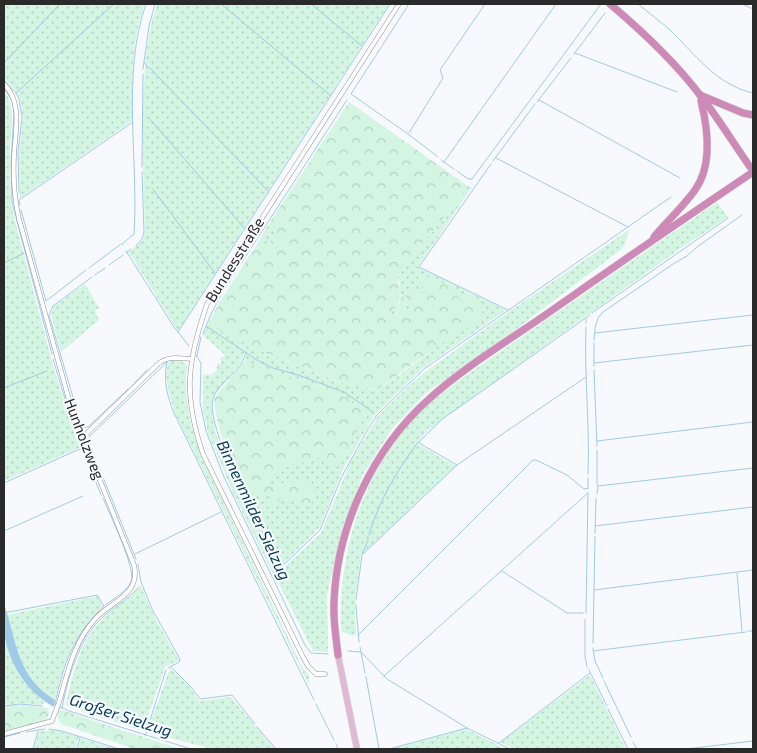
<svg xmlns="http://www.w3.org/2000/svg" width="757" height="753" viewBox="0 0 757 753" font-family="'Exo 2',sans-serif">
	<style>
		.grass { fill: url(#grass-dots); fill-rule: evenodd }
		.forest { fill: url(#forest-crowns) }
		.water { fill: #9fcbe7 }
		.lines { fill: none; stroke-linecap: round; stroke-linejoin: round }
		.stream { stroke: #9fcbe7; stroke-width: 1 }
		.street-casing { stroke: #909194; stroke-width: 5 }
		.primary-casing { stroke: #d4d4d5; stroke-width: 7 }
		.highway-casing { stroke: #d4d4d5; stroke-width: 8 }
		.street { stroke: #fff; stroke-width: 4 }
		.primary { stroke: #e1b9d4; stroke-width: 5.5 }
		.highway { stroke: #cd8ab7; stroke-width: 7 }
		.labels { text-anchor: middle; stroke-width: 4.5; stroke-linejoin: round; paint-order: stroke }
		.street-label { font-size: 15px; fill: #2a2a2b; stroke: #f8f9fc }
		.water-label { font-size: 16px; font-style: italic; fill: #003c57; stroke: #f8f9fc }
	</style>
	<defs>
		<pattern id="grass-dots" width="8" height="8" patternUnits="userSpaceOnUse" patternTransform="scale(1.25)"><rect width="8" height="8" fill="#d3f5e2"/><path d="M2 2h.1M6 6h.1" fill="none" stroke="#b5d2c2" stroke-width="1.8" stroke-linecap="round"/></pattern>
		<pattern id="forest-crowns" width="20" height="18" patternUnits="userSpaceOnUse" patternTransform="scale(1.25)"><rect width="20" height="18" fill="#d3f5e2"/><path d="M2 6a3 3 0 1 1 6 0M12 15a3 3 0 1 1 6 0" fill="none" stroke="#b5d2c2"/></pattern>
	</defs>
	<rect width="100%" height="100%" fill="#f8f9fc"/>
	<!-- grass -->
	<g class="grass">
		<path d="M4,4H145C131,40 132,82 132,121L20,198L19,153L23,118L20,99L16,91L4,78Z"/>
		<path d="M157,4H389L178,331L129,252L143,240L145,232C144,193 142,153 143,113C144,76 145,39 157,4Z"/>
		<path d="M4,90C16,108 11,126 10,147C10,170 9,194 14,217L53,366L72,425L81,447L4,481Z"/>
		<path d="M468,186L472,187L418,267L506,310L423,368L374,416L343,469L320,527L274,573L272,572L234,495L208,433L203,410V374L211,375L217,370V364H222L220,358L225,355L203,335L209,322L224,333H228L229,337L234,340L237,338L251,347L339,382L376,390L401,374L443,342L473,301L469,297L458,298L457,295L425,274L419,276L423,283V296L411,292L409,304L410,312L408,313L404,304L403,295L400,294L396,316L392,314V310L397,301L400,282L397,277ZM244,353L246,354L244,362L317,385L342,396L320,457L301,463L276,469L265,486H274L288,482L270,508L276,497L248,492L245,495C229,469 209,429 212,398L240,364Z"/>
		<path d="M717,202L728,217L681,248L429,429L418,441L419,445L456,466L361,555L355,600L356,634L352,636L341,631C338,555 360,479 412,421C426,406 442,393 458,381Z"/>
		<path d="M268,225L277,233L275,241H259Z"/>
		<path d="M630,229L623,248L506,337L426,393L392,429L363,474L342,529L327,596L328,652L313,651L275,576L321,533L351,461L378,416L409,386L425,372L510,311Z"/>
		<path d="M85,284L99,308L95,311L99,320L61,352L51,315L54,306Z"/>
		<path d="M169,359H178L187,365C184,401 189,421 201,455L302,667L309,675V685L175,413L169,393L166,376Z"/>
		<path d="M140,585L156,620L179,660L165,667L143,731L72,708L66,704C73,674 78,646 100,622C112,608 129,600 140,585Z"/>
		<path d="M97,596L103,606C73,634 65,660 55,700C22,680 17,649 7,615Z"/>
		<path d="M4,631L11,656L37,695L44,702L42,705L20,703L4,705Z"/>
		<path d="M170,668L189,686L199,701L231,697L275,749H212L147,732Z"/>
		<path d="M590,675L626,749H515L502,743V741Z"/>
		<path d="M466,729L506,749H392Z"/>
		<path d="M55,730L79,737L75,749H34L39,731Z"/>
		<path d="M81,738L116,749H78Z"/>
	</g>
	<!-- forest -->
	<g class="forest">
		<path d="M349,102L468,186L397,277C400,283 399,299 395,306C391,313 392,306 392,314L396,316L397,315L401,293C405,298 404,307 408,313L410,312L404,289H408L415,293L416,290H419L422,294L423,289L421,283L423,282L419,275L425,274L456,290L458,298L462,299L460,295L462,294L479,302L483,314C473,328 456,333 442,343C420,358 399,375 376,390L340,382L251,347L237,338L234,340L229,337L228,333H224L209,322L219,303L259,241H274L272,237L276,233L268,225Z"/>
		<path d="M244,362L317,385L342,396L367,412L342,459L334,466L320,457L301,463L276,469L265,485L274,486L288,482L304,481L316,491L311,507L281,498L270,508L267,506L276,497L246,492C231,462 216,431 214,398Z"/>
		<path d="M14,704L48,708L49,714L45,721L4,731V707Z"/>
		<path d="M58,709L180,749H135L61,724L56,713Z"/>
	</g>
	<!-- water -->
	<path class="water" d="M4,604C17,642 17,677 55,700L54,707C26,692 8,662 4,631C3,623 4,613 4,604Z"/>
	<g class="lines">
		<!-- stream -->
		<g class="stream">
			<path d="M221,4L331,96"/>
			<path d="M311,4L362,46"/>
			<path d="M409,4L351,94L408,134L438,157"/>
			<path d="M638,4C648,12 658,20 668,28C694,53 716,85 753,93"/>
			<path d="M742,4L753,9"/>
			<path d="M575,53L677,92"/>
			<path d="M574,54L605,13"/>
			<path d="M144,62L147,66"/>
			<path d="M4,63L60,4"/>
			<path d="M150,68L269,192"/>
			<path d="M143,69L149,26L155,4"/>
			<path d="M4,80L16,93L19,99L22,117L18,152L19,193"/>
			<path d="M4,88L12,101L14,112L11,164L12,202L52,354"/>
			<path d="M16,93L114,4"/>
			<path d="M539,100L680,178"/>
			<path d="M537,102L571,58"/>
			<path d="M149,118L245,229"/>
			<path d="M409,133L443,78L440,70L485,4"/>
			<path d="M496,158L628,227"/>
			<path d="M441,160L454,169"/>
			<path d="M493,161L535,104"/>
			<path d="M444,162L556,4"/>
			<path d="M491,164L419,267L508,310"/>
			<path d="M142,167L143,74"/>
			<path d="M457,171L468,179H472L601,4"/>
			<path d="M153,189L215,273"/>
			<path d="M20,205L19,200L133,122"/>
			<path d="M21,210L46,301L86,270"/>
			<path d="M123,245L122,244L134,234C139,161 121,74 146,4"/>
			<path d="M136,246L142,239L144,232L142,172"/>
			<path d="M126,251L174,327L189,346"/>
			<path d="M126,253L131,249"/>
			<path d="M4,263L24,253"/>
			<path d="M109,265L123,255"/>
			<path d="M89,268L121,244"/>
			<path d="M95,275L105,268"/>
			<path d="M92,277L53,306L49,315L81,425L83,427H88L128,389"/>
			<path d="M592,313L728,218"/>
			<path d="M586,319V323"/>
			<path d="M206,326L212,312L224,290L347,100"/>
			<path d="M586,327C584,376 590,425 588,474"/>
			<path d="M595,328L598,318L603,312L673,264L687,256L697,247L742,215"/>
			<path d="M178,332L390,4"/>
			<path d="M595,333L753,315"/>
			<path d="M203,334L206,326L257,360L273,368L298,375L344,392L373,412"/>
			<path d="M594,340L595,329"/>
			<path d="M594,343V366"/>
			<path d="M196,355L201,363L200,402L206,431L224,477L305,645L311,653L328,654"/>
			<path d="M197,356L201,337"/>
			<path d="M53,359L66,402L80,439"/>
			<path d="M167,362C163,380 167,396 174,413L314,700"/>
			<path d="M594,363L753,345"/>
			<path d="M594,370L597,446"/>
			<path d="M132,386L147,370"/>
			<path d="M4,388L47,371"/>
			<path d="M89,437L167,362"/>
			<path d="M88,440L136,559"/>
			<path d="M597,441L753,422"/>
			<path d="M81,442L87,459"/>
			<path d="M597,450V484L598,486"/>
			<path d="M88,462L101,495"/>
			<path d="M457,465L419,443V442L441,420L590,315"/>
			<path d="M4,483L82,448"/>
			<path d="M588,489V478"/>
			<path d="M245,493C234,475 205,416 214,396C219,384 232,377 239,367C243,363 243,358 246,353"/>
			<path d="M597,494L598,486L753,468"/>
			<path d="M103,498C109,513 137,570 131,582C126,592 113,599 105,605"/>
			<path d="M595,526L753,507"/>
			<path d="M4,531L83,496"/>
			<path d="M595,533L596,498"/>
			<path d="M369,535C379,500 397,471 418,442"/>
			<path d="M363,553L368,540"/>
			<path d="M135,554L221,512"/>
			<path d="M138,564L141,582L152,609L180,659L179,662L168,668"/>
			<path d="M502,571L567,613H583"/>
			<path d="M737,573L742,631"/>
			<path d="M273,575L320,530L341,478L368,429L377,415L424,369L671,197"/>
			<path d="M594,590L753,570"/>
			<path d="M356,600L362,555L457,465L586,377"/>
			<path d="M356,605L359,642"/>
			<path d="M4,613L97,595L104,606C73,635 64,663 55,704"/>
			<path d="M586,613L588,493"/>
			<path d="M585,619V656L587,667"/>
			<path d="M748,631H753"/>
			<path d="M358,635L533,460H536L567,475L584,489L588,488"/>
			<path d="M593,643L595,537"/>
			<path d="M360,647L365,673"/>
			<path d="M593,648L595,661L603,678"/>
			<path d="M348,651L361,652L387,679L467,728L510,749"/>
			<path d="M593,651L746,632"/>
			<path d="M171,667L191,687L200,699L232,695L255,724"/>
			<path d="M589,670L607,706"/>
			<path d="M384,676L588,493"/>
			<path d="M366,677L379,749"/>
			<path d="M604,681L631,737"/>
			<path d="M54,704L69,711L191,749"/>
			<path d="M316,704L334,740"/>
			<path d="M4,706L20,704L42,706"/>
			<path d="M62,708C67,680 79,639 101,619C112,608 126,601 137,589"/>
			<path d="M608,709L628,749"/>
			<path d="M257,727L276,749"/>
			<path d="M49,729L62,731L119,749"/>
			<path d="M26,732L45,729"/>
			<path d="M145,736L166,670"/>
			<path d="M4,737L20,733"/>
			<path d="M633,742L637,749"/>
			<path d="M499,743L590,673"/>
			<path d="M336,744L338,749"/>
			<path d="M33,749L38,731"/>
			<path d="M77,749L80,738"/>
			<path d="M389,749L467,728"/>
			<path d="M686,749L753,741"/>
		</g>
		<defs>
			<g id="street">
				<path d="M4,84C23,103 15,131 14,156C13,177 14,198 19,219L72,411L134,565C141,595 111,601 95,619C74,642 68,671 60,699C58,707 54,714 52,721L4,734"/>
				<path d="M84,436L159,363C169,356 179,358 191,359"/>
				<path d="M325,674H316L308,666L303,657L203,454C183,395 187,362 207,304L399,4"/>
			</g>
			<path id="primary" d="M338,655L357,749"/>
			<g id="highway">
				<path d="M610,4C642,31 674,61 700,95C719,119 735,146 753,171"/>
				<path d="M700,95L743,113L753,115"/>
				<path d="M654,237C667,221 683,207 695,190C713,165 708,129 701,101"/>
				<path d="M338,655C336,637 333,620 334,602C337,526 372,450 429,399C464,367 511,339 551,311C618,264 685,218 753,172"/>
			</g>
		</defs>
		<!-- street casing -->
		<use href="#street" class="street-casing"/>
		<!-- primary casing -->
		<use href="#primary" class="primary-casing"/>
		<!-- highway casing -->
		<use href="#highway" class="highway-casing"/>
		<!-- street -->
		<use href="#street" class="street"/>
		<!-- primary -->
		<use href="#primary" class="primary"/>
		<!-- highway -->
		<use href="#highway" class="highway"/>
	</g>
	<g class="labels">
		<!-- street labels -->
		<g class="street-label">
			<text transform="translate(235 260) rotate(-58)" y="5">Bundesstraße</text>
			<text transform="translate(84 439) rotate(69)" y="5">Hunholzweg</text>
		</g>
		<!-- water labels -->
		<g class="water-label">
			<text transform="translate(254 510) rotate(65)" y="6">Binnenmilder Sielzug</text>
			<text transform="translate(121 715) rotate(18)" y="6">Großer Sielzug</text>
		</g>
	</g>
	<!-- border -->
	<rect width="757" height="753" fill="none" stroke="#2a2a2b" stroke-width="10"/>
</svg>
